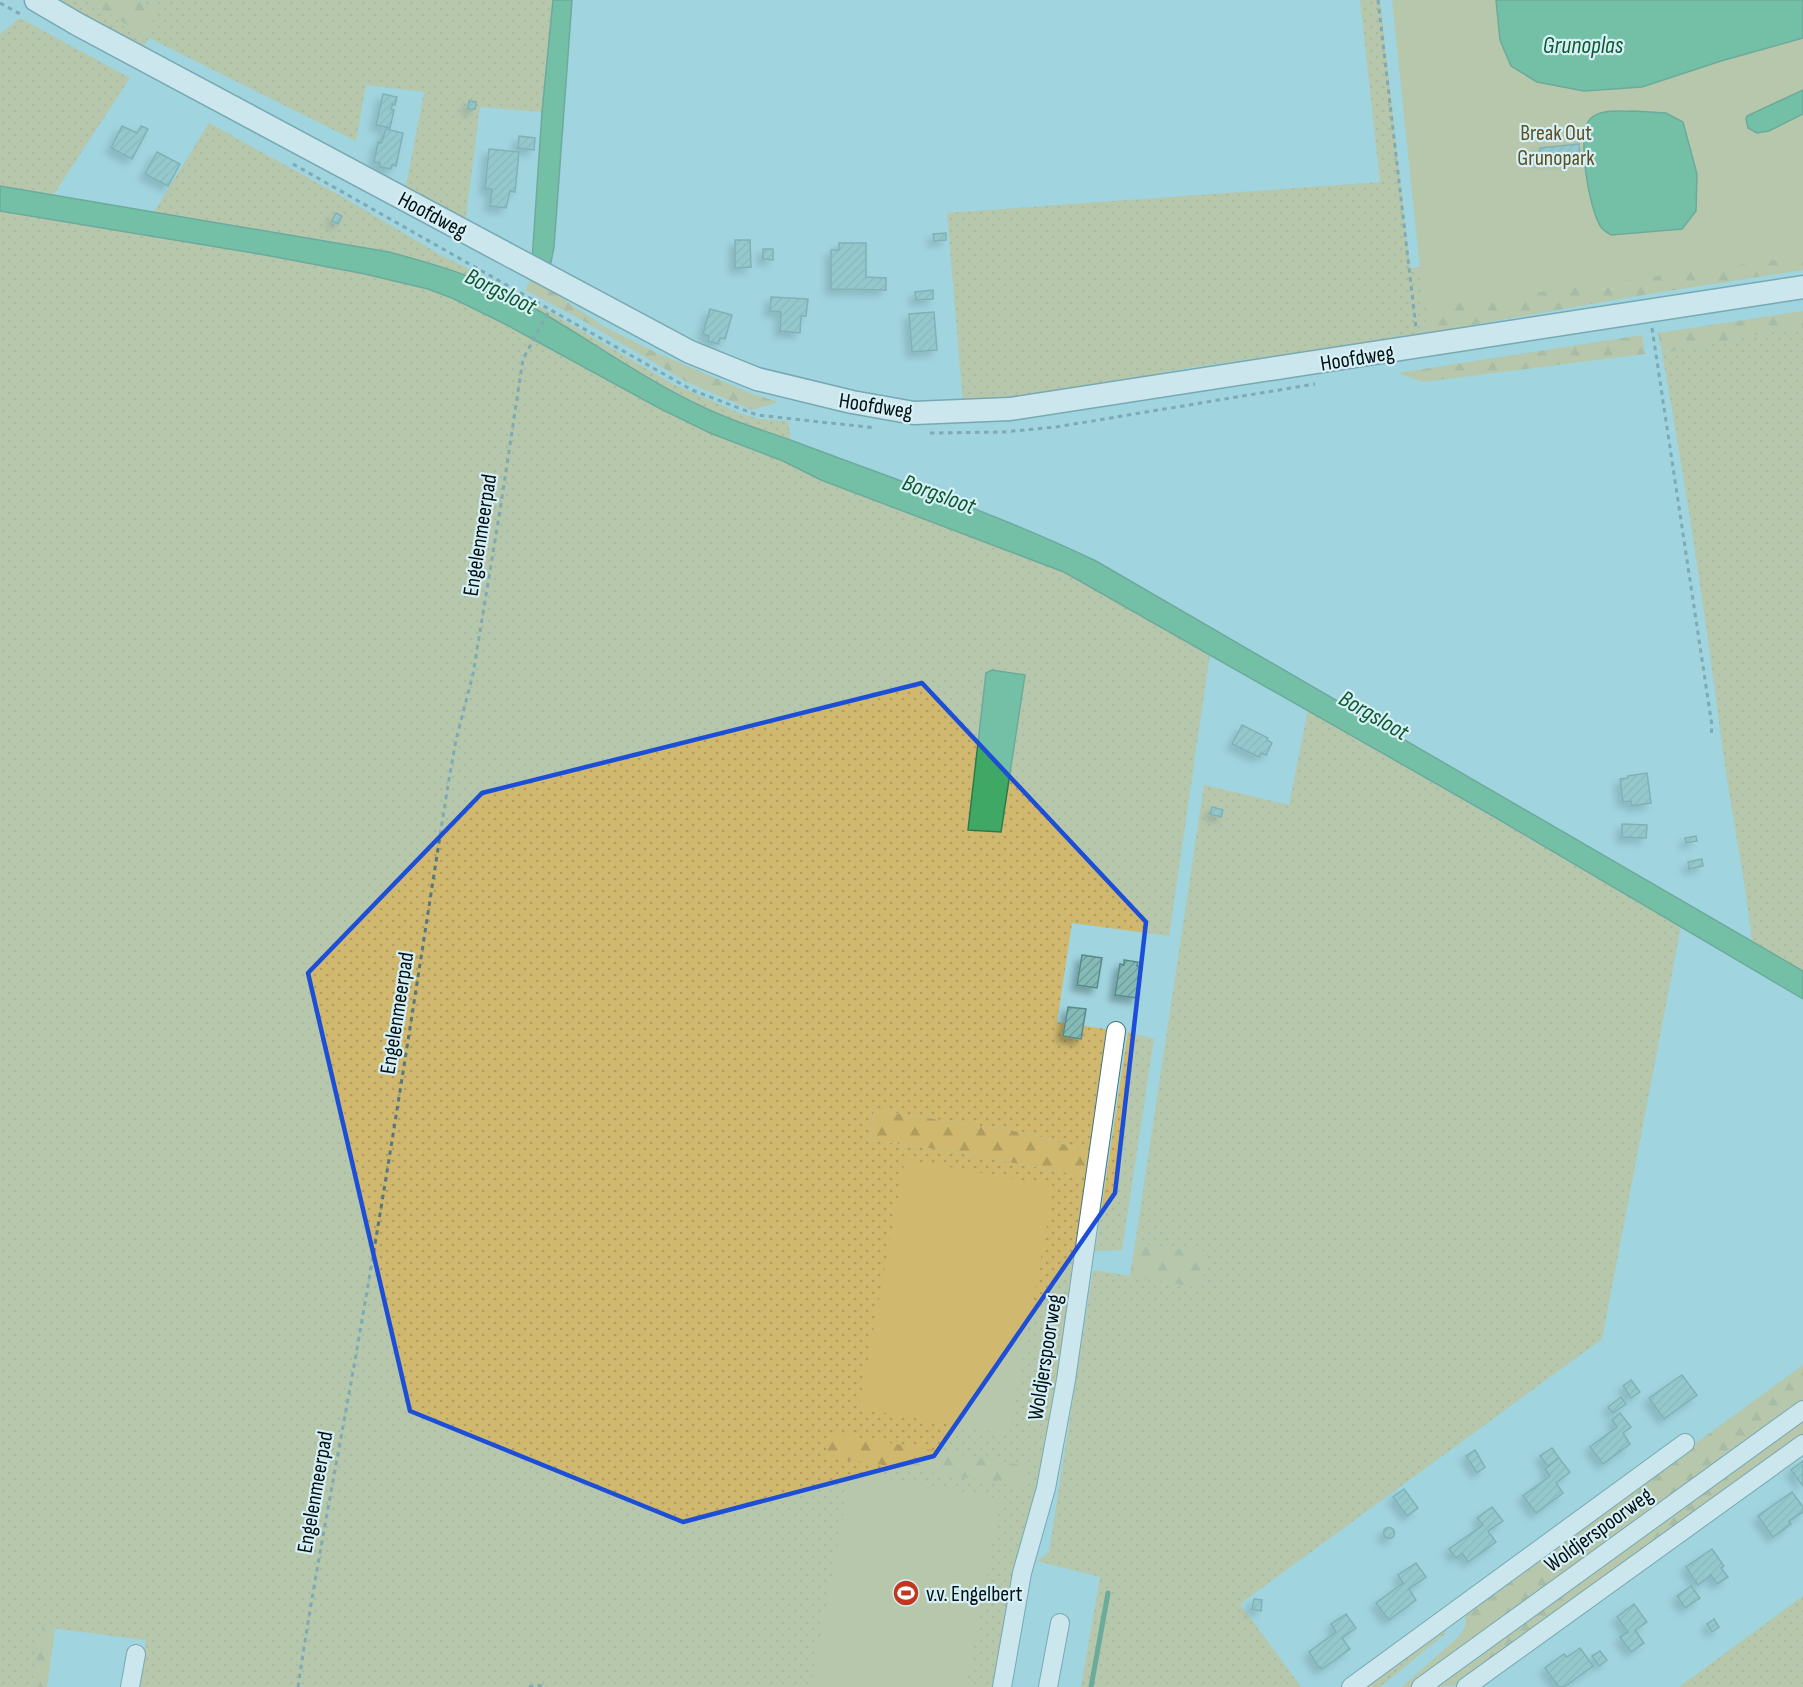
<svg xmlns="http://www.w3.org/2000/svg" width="1803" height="1687" viewBox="0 0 1803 1687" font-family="'Sofia Sans Condensed',sans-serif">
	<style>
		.grass { fill: url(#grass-dots) }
		.forest { fill: url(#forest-firs) }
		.green { fill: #d0b86f }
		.water { fill: #3fa865; stroke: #2c7a4c; stroke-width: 1.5 }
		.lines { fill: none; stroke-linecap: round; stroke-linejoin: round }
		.stream { stroke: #2c7a4c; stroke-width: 5 }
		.building { fill: url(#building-hatch); stroke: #578b88; stroke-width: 1.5; filter: url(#shadow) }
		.minor-casing { stroke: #43757f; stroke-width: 20 }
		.major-casing { stroke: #43757f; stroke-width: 25 }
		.path { stroke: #557880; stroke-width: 3; stroke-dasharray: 4.5 4.5; stroke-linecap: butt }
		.minor { stroke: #fff; stroke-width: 18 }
		.major { stroke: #fff; stroke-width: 22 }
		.marked { fill: none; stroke: #1d4ed8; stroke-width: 4.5; stroke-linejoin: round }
		.labels { text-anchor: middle; stroke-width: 4.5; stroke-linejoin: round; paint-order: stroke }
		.park-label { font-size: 22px; fill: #5e4f20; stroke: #d6f0f6 }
		.street-label { font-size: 22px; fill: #000f13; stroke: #d6f0f6 }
		.poi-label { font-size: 22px; fill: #000f13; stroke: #d6f0f6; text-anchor: start }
		.water-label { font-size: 24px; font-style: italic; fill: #0d5a2e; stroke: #d6f0f6 }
	</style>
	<defs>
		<pattern id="grass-dots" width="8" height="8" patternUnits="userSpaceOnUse" patternTransform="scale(1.5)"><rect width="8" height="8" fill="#d0b86f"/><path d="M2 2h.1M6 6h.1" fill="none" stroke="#b19d5f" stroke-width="1.8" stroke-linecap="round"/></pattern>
		<pattern id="forest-firs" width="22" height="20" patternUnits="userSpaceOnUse" patternTransform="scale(1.5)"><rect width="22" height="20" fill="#d0b86f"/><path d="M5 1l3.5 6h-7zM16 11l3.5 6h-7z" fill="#b19d5f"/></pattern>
		<pattern id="building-hatch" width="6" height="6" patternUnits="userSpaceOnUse" patternTransform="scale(1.5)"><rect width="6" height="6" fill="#85bab7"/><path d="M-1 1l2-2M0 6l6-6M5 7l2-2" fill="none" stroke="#719f9c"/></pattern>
		<filter id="shadow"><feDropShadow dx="-5.5" dy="5.5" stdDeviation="3" flood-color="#0004"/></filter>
	</defs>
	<rect width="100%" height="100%" fill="#a0d4df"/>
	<!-- grass -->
	<g class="grass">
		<path d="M49,0H86L149,38L155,9L136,0H553L542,112L480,107L465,224L405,191L424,92L366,85L356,141L149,38L145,45L137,48Z"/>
		<path d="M1360,0H1380L1410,268L1442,265L1446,293L1416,335L1188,368L1091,386L963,403L947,213L1380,182Z"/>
		<path d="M20,18L130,78L54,194L0,186V34Z"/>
		<path d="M209,123L341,196L439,254L522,296L673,384L742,414L760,419L788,421L791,441L720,415L669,390L520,299L438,265L335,242L154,212Z"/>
		<path d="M0,211L265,255L365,274L428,289L452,298L505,324L659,408L710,433L783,461L821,480L1064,572L1210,654L1169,936L1072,923L1057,1022L1112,1030L1094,1154L1032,1134L874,1110L870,1140L944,1150L1090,1177L1043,1469L1021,1554L993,1687H140L146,1640L42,1627L32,1687H0Z"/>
		<path d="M1803,326V971L1752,941C1745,878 1732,816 1723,752C1706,619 1686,485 1662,353Z"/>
		<path d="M1308,710L1681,926L1602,1339L1240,1604L1301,1687H1081L1100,1577L1037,1561L1049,1552L1093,1270L1200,1287L1207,1252L1135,1244L1204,785L1289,805Z"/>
		<path d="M1128,1032L1154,1039L1122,1250L1095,1251Z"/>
		<path d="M1803,1596V1687H1679Z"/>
		<path d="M1446,1625L1445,1634L1380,1687H1360Z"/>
	</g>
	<!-- forest -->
	<g class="forest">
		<path d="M86,0H136L155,9L149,38Z"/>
		<path d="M1803,228V270L1637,296L1416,335L1446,293Z"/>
		<path d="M532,278L603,326L657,353L750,393L778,402L752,410L687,382L582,320L525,290Z"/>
		<path d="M1803,311V326L1662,353L1658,333Z"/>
		<path d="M1642,335L1645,354L1423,382L1398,373Z"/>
		<path d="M874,1110L1032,1134L1094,1154L1090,1177L944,1150L870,1140Z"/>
		<path d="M1135,1244L1208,1252L1200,1288L1130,1276Z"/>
		<path d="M1803,1365V1400L1410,1687H1402L1456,1639L1465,1628L1466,1611Z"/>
		<path d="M1803,1419V1437L1459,1685L1435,1687Z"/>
		<path d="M830,1433L1027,1466L1024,1487L825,1456Z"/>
		<path d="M42,1627L55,1629L47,1687H32Z"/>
	</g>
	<!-- green -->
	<g class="green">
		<path d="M1392,0H1803V256L1424,308Z"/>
		<path d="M905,1159L1054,1186L1009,1435L859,1408Z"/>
		<path d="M851,1472L1001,1499L966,1687H811Z"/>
	</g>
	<!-- water -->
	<g class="water">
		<path d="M553,0H572L554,247L550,267L532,261L542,112Z"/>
		<path d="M1496,0H1803V38L1721,61L1642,87L1584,91L1537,82L1511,66L1500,40Z"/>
		<path d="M1803,90V114L1769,131L1757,133L1748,128L1746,119L1747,116Z"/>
		<path d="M1634,111L1666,113L1683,122L1697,174L1696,211L1682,229L1611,235C1608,233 1603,230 1601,227C1589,210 1576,134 1590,119C1601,108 1620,112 1634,111Z"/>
		<path d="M0,186L389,252C434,264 479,277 520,300C588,337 649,385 721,415C744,425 769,432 793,441C894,479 998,514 1096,561L1803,971V999L1486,812L1064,572L821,480L783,461L710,433L659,408L505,324L452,298L428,289L365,274L265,255L0,211Z"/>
		<path d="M992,670L1025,675L1001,832L968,830L986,673Z"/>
	</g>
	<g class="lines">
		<!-- stream -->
		<path class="stream" d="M1091,1687L1108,1593"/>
	</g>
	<!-- building -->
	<g class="building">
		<path d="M383,94L397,97L395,105L393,104L391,109L394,110L390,128L376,125Z"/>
		<path d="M469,101L476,102L475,109H468Z"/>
		<path d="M122,126L137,133L141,126L148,129L132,159L111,148Z"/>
		<path d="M386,129L403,133L396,166L392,165L391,169L380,167V163L374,162L378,142L381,143Z"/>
		<path d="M519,136L535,138L534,150L518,148Z"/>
		<path d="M1579,144L1580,153L1565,161V159L1540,160V148Z"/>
		<path d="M489,149L519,152L515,192L510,191L506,208L490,206L492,189H485Z"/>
		<path d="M157,152L180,164L168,186L145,174Z"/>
		<path d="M336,213L342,216L338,224L332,221Z"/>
		<path d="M946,233V240L934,241L933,234Z"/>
		<path d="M735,240H750L751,267L735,268Z"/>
		<path d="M839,243H866V277L886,278V290L831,289V250H839Z"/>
		<path d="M763,249H773V260L763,259Z"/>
		<path d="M933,290V299L916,300L915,292Z"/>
		<path d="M771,297L808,299L806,316H801L800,333L780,331L781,312L770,311Z"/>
		<path d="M710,309L732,315L725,339L720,338L718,344L708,341L709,336L703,334Z"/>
		<path d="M934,312L937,350L912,352L909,314Z"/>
		<path d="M1242,725L1268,738L1267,740L1272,743L1266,755L1261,753L1259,757L1232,744Z"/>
		<path d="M1647,773L1651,803L1632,806L1631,801L1623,802L1620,779L1628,778V776Z"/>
		<path d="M1212,807L1223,810L1221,817L1210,814Z"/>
		<path d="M1622,824L1647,825L1646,838L1622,837Z"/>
		<path d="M1696,836L1697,841L1686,843L1685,838Z"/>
		<path d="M1702,859L1703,866L1689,869L1688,862Z"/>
		<path d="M1082,955L1102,958L1097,988L1077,985Z"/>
		<path d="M1124,960L1138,962L1137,966L1142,967L1137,998L1115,995L1120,964L1124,965Z"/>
		<path d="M1068,1007L1086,1009L1081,1039L1063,1036Z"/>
		<path d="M1682,1375L1697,1395L1664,1419L1649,1398Z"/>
		<path d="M1631,1380L1640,1392L1631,1398L1623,1386Z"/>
		<path d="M1621,1397L1626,1404L1613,1413L1608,1407Z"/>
		<path d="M1620,1413L1631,1427L1623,1433L1630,1444L1603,1464L1590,1447L1617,1427L1612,1420Z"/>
		<path d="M1552,1448L1559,1458L1548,1466L1540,1456Z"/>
		<path d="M1475,1450L1485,1467L1477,1473L1466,1456Z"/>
		<path d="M1559,1458L1570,1472L1556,1483L1563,1493L1536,1513L1523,1496L1550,1476L1545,1469Z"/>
		<path d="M1803,1461V1486L1791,1470Z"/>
		<path d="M1404,1489L1418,1508L1407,1516L1393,1497Z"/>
		<path d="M1792,1492L1803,1507V1512L1789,1521L1791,1524L1773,1537L1758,1516Z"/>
		<path d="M1492,1507L1503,1521L1488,1531L1496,1542L1468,1562L1462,1553L1456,1558L1449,1549L1483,1525L1477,1518Z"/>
		<circle cx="1389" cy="1533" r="5.5"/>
		<path d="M1712,1549L1724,1566L1721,1568L1728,1577L1717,1584L1711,1575L1698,1585L1686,1567Z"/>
		<path d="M1416,1563L1426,1577L1409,1589L1416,1600L1389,1620L1376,1603L1403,1583L1398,1575Z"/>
		<path d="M1691,1586L1700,1598L1685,1608L1677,1596Z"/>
		<path d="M1254,1599L1262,1600L1261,1611L1252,1609Z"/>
		<path d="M1634,1604L1647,1622L1635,1630L1644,1643L1631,1652L1620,1637L1628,1632L1617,1617Z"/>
		<path d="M1346,1614L1356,1628L1342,1638L1350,1649L1322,1669L1320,1667L1319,1668L1309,1652L1336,1632L1331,1624Z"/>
		<path d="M1714,1619L1719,1627L1712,1632L1707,1624Z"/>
		<path d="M1580,1648L1593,1666L1564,1687H1559L1545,1668L1564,1654L1567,1657Z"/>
		<path d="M1600,1651L1607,1660L1599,1666L1592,1656Z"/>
	</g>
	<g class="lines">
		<defs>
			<g id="minor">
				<path d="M130,1687L136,1654"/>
				<path d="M1002,1687L1022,1573L1046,1488L1066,1380L1116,1031"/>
				<path d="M1048,1687L1060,1623"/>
				<path d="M1351,1687L1685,1443"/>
				<path d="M1421,1687L1803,1410"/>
				<path d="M1466,1687L1803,1444"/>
			</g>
			<path id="major" d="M36,0L77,24L690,352L757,379L852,402L914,413L1010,409L1803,287"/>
		</defs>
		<!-- minor casing -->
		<use href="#minor" class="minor-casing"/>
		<!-- major casing -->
		<use href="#major" class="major-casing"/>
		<!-- path -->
		<g class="path">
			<path d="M1378,0L1416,328"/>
			<path d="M0,3L22,15"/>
			<path d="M293,164L692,390L757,415L876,428"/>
			<path d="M1652,328L1712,726L1711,737"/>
			<path d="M930,433L1003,432L1056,427L1315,384"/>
			<path d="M298,1687C316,1564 341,1443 362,1320C393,1142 420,963 448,785L456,740L473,674L501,504L523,359L550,309"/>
			<path d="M529,1687L536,1685L547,1687"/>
		</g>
		<!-- minor -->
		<use href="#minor" class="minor"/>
		<!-- major -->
		<use href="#major" class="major"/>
	</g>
	<!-- marked area -->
	<path d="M0 0H1803V1687H0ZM922,683L1146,922L1115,1193L934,1456L683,1522L410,1411L308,973L482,793Z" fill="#a0d4df" fill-opacity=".55" fill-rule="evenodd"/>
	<path class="marked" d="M922,683L1146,922L1115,1193L934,1456L683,1522L410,1411L308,973L482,793Z"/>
	<!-- icons -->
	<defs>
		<symbol id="stadium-disc" viewBox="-11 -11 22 22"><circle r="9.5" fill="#c2361f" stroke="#d6f0f6"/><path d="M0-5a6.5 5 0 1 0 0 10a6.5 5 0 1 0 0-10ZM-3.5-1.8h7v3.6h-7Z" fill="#fff"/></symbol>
	</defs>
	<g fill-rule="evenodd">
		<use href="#stadium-disc" x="891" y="1578" width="30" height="30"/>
	</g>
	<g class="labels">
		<!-- park labels -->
		<g class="park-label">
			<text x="1556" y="140">Break Out<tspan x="1556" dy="25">Grunopark</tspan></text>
		</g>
		<!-- street labels -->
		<g class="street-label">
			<text transform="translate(433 214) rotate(28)" y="8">Hoofdweg</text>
			<text transform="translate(1357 357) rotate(-9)" y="8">Hoofdweg</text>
			<text transform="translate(876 405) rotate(9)" y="8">Hoofdweg</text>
			<text transform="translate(479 535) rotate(-81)" y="8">Engelenmeerpad</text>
			<text transform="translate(396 1013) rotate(-81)" y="8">Engelenmeerpad</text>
			<text transform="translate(1044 1357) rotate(-81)" y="8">Woldjerspoorweg</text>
			<text transform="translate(314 1492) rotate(-80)" y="8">Engelenmeerpad</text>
			<text transform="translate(1598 1529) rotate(-36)" y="8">Woldjerspoorweg</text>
		</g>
		<!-- poi labels -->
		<g class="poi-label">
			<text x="926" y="1601">v.v. Engelbert</text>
		</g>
		<!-- water labels -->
		<g class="water-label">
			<text x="1583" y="53">Grunoplas</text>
			<text transform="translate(501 291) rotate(26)" y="8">Borgsloot</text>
			<text transform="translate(939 494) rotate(20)" y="8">Borgsloot</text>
			<text transform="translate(1374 715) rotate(30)" y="8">Borgsloot</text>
		</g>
	</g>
</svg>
